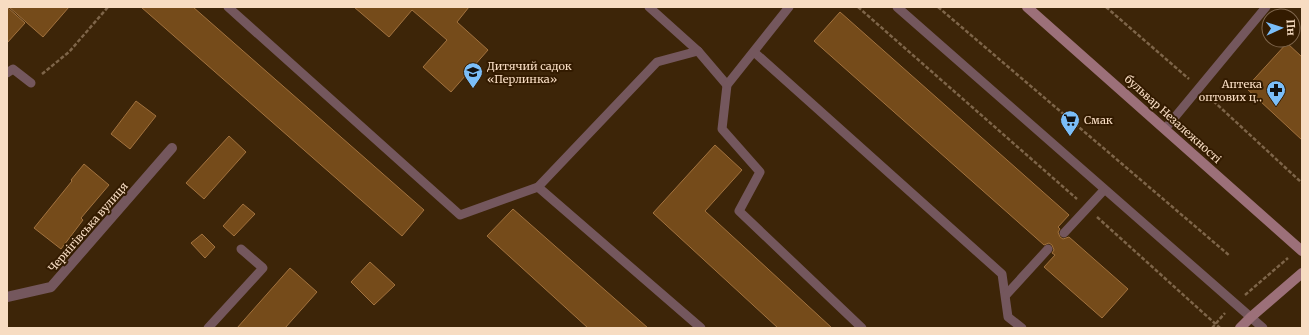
<svg xmlns="http://www.w3.org/2000/svg" width="1309" height="335" viewBox="0 0 1309 335" font-family="Merriweather,serif">
	<style>
		.building { fill: #754b1a; stroke: #a2723e }
		.lines { fill: none; stroke-linecap: round; stroke-linejoin: round }
		.path { stroke: #7e6549; stroke-width: 2.5; stroke-dasharray: 4 2; stroke-linecap: butt }
		.lane { stroke: #74575d; stroke-width: 9 }
		.street { stroke: #74575d; stroke-width: 10 }
		.secondary { stroke: #9c7079; stroke-width: 10 }
		.labels { text-anchor: middle; stroke-width: 4; stroke-linejoin: round; paint-order: stroke }
		.poi-label { font-size: 11px; fill: #f7dcc2; stroke: #331b00; text-anchor: start }
		.street-label { font-size: 11px; fill: #f7dcc2; stroke: #331b00 }
	</style>
	<rect width="100%" height="100%" fill="#3d2508"/>
	<!-- building -->
	<g class="building">
		<path d="M7,7L25,23L7,43Z"/>
		<path d="M9,7H69L43,37Z"/>
		<path d="M141,7H193L424,210L402,236Z"/>
		<path d="M354,7H469L457,22L488,50L451,92L423,67L447,40L412,10L389,37Z"/>
		<path d="M840,12L1069,215L1058,227L1060,229L1058,232L1060,237L1063,239L1069,237L1128,289L1102,318L1044,267L1055,255L1052,253L1054,250L1052,245L1049,243L1044,245L814,41Z"/>
		<path d="M1287,43L1302,57V140L1246,88Z"/>
		<path d="M136,101L156,116L130,149L111,134Z"/>
		<path d="M229,136L246,152L204,199L186,183Z"/>
		<path d="M715,145L742,170L705,211L832,328H778L653,213Z"/>
		<path d="M84,164L109,185L81,218L83,220L61,249L34,228L72,181L71,180Z"/>
		<path d="M243,204L255,214L234,236L223,226Z"/>
		<path d="M513,209L648,328H588L487,236Z"/>
		<path d="M202,234L215,247L205,258L191,243Z"/>
		<path d="M370,262L395,285L374,305L351,282Z"/>
		<path d="M290,268L317,292L285,328H237Z"/>
	</g>
	<g class="lines">
		<!-- path -->
		<g class="path">
			<path d="M858,7L1077,199"/>
			<path d="M938,7L1230,256"/>
			<path d="M1106,7L1189,79"/>
			<path d="M42,74L69,52L108,7"/>
			<path d="M1209,97L1302,183"/>
			<path d="M1097,217L1220,328"/>
			<path d="M1245,295L1288,258"/>
			<path d="M1212,328L1225,313"/>
		</g>
		<!-- lane -->
		<g class="lane">
			<path d="M228,7L460,215L538,187L657,62L698,51"/>
			<path d="M649,7L698,51L727,85"/>
			<path d="M789,7L727,85L722,129L760,172L739,211L862,328"/>
			<path d="M897,7L1263,328"/>
			<path d="M754,52L1002,274L1008,317L1022,328"/>
			<path d="M7,73L13,69L31,83"/>
			<path d="M1165,129L1266,7"/>
			<path d="M538,187L701,328"/>
			<path d="M1064,233L1104,190"/>
			<path d="M1006,295L1048,249"/>
			<path d="M208,328L263,268L241,249"/>
		</g>
		<!-- street -->
		<path class="street" d="M7,297L51,287L172,148"/>
		<!-- secondary -->
		<g class="secondary">
			<path d="M1027,7L1302,251"/>
			<path d="M1240,328L1251,317L1302,273"/>
		</g>
	</g>
	<!-- icons -->
	<defs>
		<symbol id="school-pin" viewBox="-11 -11 22 30"><path d="M0 17L-7.5 6A9.5 9.5 0 1 1 7.5 6Z" fill="#7bbef8" stroke="#331b00"/><path d="M0-5L7-2L0 1L-7-2ZM-4 1L0 2.5L4 1V4Q0 6-4 4Z" fill="#111"/></symbol>
		<symbol id="pharmacy-pin" viewBox="-11 -11 22 30"><path d="M0 17L-7.5 6A9.5 9.5 0 1 1 7.5 6Z" fill="#7bbef8" stroke="#331b00"/><path d="M-2-6h4v4h4v4h-4v4h-4v-4h-4v-4h4Z" fill="#111"/></symbol>
		<symbol id="supermarket-pin" viewBox="-11 -11 22 30"><path d="M0 17L-7.5 6A9.5 9.5 0 1 1 7.5 6Z" fill="#7bbef8" stroke="#331b00"/><path d="M-6-5.5h2.5l.6 2H6L4.5 2H-2.5L-4.4-4H-6ZM-1.5 3.2a1.3 1.3 0 1 0 .1 0ZM3 3.2a1.3 1.3 0 1 0 .1 0Z" fill="#111"/></symbol>
	</defs>
	<g fill-rule="evenodd">
		<use href="#school-pin" x="462" y="61" width="22" height="30"/>
		<use href="#pharmacy-pin" x="1265" y="79" width="22" height="30"/>
		<use href="#supermarket-pin" x="1059" y="109" width="22" height="30"/>
	</g>
	<g class="labels">
		<!-- poi labels -->
		<g class="poi-label">
			<text x="487" y="70">Дитячий садок<tspan x="487" dy="13">«Перлинка»</tspan></text>
			<text x="1262" y="88" text-anchor="end">Аптека<tspan x="1262" dy="13">оптових ц‥</tspan></text>
			<text x="1084" y="124">Смак</text>
		</g>
		<!-- street labels -->
		<g class="street-label">
			<text transform="translate(1173 119) rotate(42)" y="4">бульвар Незалежності</text>
			<text transform="translate(88 227) rotate(-49)" y="4">Чернігівська вулиця</text>
		</g>
	</g>
	<!-- border -->
	<rect width="1309" height="335" fill="none" stroke="#f7dcc2" stroke-width="16"/>
	<!-- north arrow -->
	<g transform="translate(1281 28) rotate(87)"><circle r="19" fill="#331b00" stroke="#81684e"/>
	<path d="M0-3L7 15L0 10L-7 15Z" fill="#7bbef8"/>
	<text y="-6" font-size="11" font-weight="bold" text-anchor="middle" fill="#f7dcc2">Пн</text>
	</g>
</svg>
